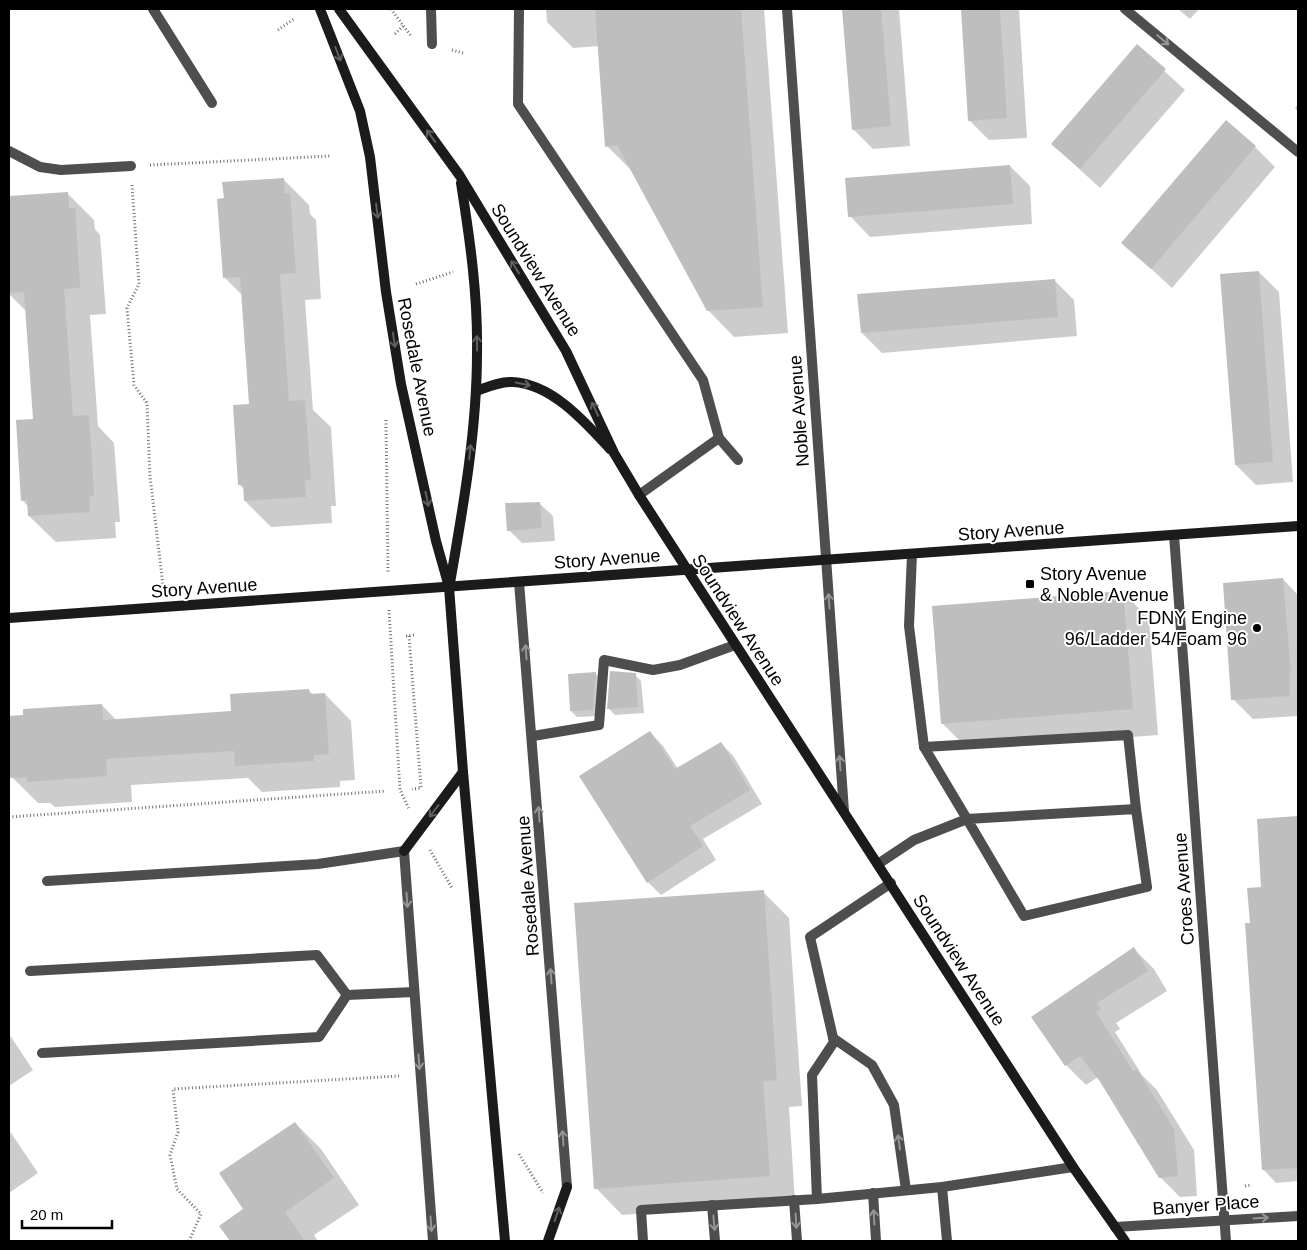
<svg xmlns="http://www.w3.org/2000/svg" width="1307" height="1250" viewBox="0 0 1307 1250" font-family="Helvetica,sans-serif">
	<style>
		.shadow { fill: #0003 }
		.building { fill: #bebebe }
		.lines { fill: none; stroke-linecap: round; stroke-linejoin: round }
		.path { stroke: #707070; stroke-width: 3; stroke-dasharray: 1 2.5; stroke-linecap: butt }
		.lane { stroke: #4e4e4e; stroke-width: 10 }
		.street { stroke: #4e4e4e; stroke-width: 10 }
		.secondary { stroke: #1b1b1b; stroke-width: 10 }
		.oneway { stroke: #959595 }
		.oneway2 { stroke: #5f5f5f }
		.poi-dot { fill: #000; stroke: #fff; stroke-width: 2 }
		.labels { text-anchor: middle; stroke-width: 4; stroke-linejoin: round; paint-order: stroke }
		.street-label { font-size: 18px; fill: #000; stroke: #fff }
		.poi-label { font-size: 18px; fill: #000; stroke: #fff; text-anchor: start }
	</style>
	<rect width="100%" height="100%" fill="#fff"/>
	<!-- shadow -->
	<g class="shadow">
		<path d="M546,9H764L788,333L734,337L708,310L633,172L607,146L599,46L573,48L547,22Z"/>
		<path d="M843,9H899L910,146L873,149L853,129Z"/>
		<path d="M962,9H1019L1027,138L989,140L969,120Z"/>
		<path d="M1178,9H1199L1190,19Z"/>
		<path d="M1137,46L1185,90L1100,188L1052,144Z"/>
		<path d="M1298,104V112L1295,108Z"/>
		<path d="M1255,147L1275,167L1172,288L1123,243Z"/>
		<path d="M1010,166L1030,186L1032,224L870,237L850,216Z"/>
		<path d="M283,179L309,205L310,214L316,220L321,299L305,300L313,410L331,427L336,506H331L332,523L271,527L245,501L244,489L240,485L250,405L243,296L224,277Z"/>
		<path d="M68,194L94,220L95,229L100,235L106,314L90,315L98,426L114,443L120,522H115L116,538L56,542L29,516V507L22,500L34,420L27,312L9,294V197Z"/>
		<path d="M1259,272L1279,292L1293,482L1256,485L1236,465Z"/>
		<path d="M1054,280L1074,300L1077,336L882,353L862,333Z"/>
		<path d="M539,503L553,516L555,541L522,543L509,530Z"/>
		<path d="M1283,579L1298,595V716L1253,719L1233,699Z"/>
		<path d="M1123,592L1149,619L1158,735L968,749L942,723Z"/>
		<path d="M596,674L602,680L599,716L577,717L571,711Z"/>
		<path d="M635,675L641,681L644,713L615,715L608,708Z"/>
		<path d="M309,690L313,695L325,694L351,721L355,780L340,781V787L262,792L248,778L131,785L132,802L55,807L50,803H38L12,777L9,717L102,705L116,720L232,712Z"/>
		<path d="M650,732L663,746L678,769L721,743L734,757L762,804L703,839L716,860L661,895L648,882Z"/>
		<path d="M1298,818V1181L1276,1183L1263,1169L1251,924L1263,888L1259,820Z"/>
		<path d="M763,892L789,918L802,1106L789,1107L795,1202L622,1215L596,1188Z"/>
		<path d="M1134,949L1154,969L1167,991L1116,1023L1120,1029L1115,1032L1142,1075L1157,1090L1194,1150L1197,1196L1180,1197L1160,1177L1098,1077L1086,1085L1066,1065L1033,1017Z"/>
		<path d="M9,1034L33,1070L9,1086Z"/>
		<path d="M295,1123L321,1149L359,1205L314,1235L318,1241H231L221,1226L245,1210Z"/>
		<path d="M9,1130L38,1173L9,1193Z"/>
	</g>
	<!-- building -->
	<g class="building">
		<path d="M595,9H741L763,307L707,311L617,145L605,147Z"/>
		<path d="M842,9H881L891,126L852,130Z"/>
		<path d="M961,9H1000L1007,118L968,121Z"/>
		<path d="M1137,44L1166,69L1080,169L1051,144Z"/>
		<path d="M1226,120L1256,146L1151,269L1121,243Z"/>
		<path d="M1010,165L1013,204L848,217L845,178Z"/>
		<path d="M284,178L285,193H290L296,273L280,274L289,401L305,400L311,480H305L306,497L244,501L243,485H238L233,405L249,404L240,277L223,278L217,199L224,198L222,182Z"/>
		<path d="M68,192L69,208H75L80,288L64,289L73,416L89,415L94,496L89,497L90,512L28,516L27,500L21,501L16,420L33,419L24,292L9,293V196Z"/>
		<path d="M1259,271L1273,462L1235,465L1220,274Z"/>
		<path d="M1055,279L1058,317L861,333L857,294Z"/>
		<path d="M540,502L542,528L507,531L505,503Z"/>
		<path d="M1283,578L1291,673H1289L1290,696L1231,700L1223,583Z"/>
		<path d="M1123,591L1133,709L941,724L932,606Z"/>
		<path d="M610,671L636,673L638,707L607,709Z"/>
		<path d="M596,672L593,710L570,711L568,674Z"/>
		<path d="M309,689V694L325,693L329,754L314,755V761L235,766L234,751L106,759L107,776L27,782V777L10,778L9,716L23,715V709L102,704L103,720L231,711L230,694Z"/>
		<path d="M650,731L675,769L721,742L750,790L690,826L703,846L647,883L579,776Z"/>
		<path d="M1298,816V1168L1262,1170L1245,923H1250L1247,888L1261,887L1257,819Z"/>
		<path d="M764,890L777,1080L763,1081L770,1176L594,1189L574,903Z"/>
		<path d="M1134,947L1148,971L1097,1003L1101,1009L1096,1012L1133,1071L1137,1069L1174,1129L1178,1176L1159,1178L1099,1080L1080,1056L1065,1066L1031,1017Z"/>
		<path d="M295,1122L334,1178L285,1212L305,1241H230L219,1226L243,1209L219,1173Z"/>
	</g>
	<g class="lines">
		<!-- path -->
		<g class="path">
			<path d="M391,9L411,36"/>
			<path d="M278,30L294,19"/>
			<path d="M395,34L403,26"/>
			<path d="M452,50L463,53"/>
			<path d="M150,165L330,156"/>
			<path d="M132,185L139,284L127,308L134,385L147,403L150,476L163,586"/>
			<path d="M416,284L453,272"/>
			<path d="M386,420L388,572"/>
			<path d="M389,610L400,790L409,809"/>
			<path d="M406,636L414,635"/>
			<path d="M409,636L421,788L412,789"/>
			<path d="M9,817L386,791"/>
			<path d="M430,850L452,888"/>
			<path d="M519,1154L543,1193"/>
			<path d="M1245,1186L1252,1185"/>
			<path d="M189,1241L201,1214L177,1189L170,1155L178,1132L173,1089L399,1076"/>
		</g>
		<!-- lane -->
		<g class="lane">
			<path d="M153,9L212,103"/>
			<path d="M519,9L518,104L703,380L719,438L738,460"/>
			<path d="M9,151L40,167L61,170L131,166"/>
			<path d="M639,495L719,438"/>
			<path d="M533,736L599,725L604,660L653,670L680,665L735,645"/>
			<path d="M924,747L1128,735L1136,809"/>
			<path d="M878,864L914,840L967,819L1024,916L1147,887L1136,809L967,819L924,747L909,626L912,554"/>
			<path d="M47,881L318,864L404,851"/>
			<path d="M30,971L317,955L347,995"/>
			<path d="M833,1038L872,1065L894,1105L906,1190"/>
			<path d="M42,1053L319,1037L347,995L414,992"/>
			<path d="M942,1187L1073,1167"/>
			<path d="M873,1193L876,1241"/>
			<path d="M817,1199L942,1187L947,1241"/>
			<path d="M794,1200L797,1241"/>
			<path d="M712,1205L715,1241"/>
			<path d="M643,1241L641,1210L817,1199L812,1075L834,1042L810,937L891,883"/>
		</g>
		<!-- street -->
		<g class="street">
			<path d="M431,9L432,44"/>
			<path d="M787,9L844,811"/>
			<path d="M1125,9L1298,152"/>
			<path d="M1174,535L1226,1241"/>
			<path d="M519,582L567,1187"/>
			<path d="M404,851L433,1241"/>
			<path d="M1115,1227L1298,1216"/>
		</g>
		<!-- secondary -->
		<g class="secondary">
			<path d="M320,9L360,111L370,157L386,292L401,384L436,541L449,587L463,772L505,1241"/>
			<path d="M339,9L460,176L566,351L614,453L639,495L1073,1167L1125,1241"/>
			<path d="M476,391C487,387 501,381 513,382C552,384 585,422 610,449"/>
			<path d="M450,583C463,508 477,430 477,353C478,296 470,240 461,183"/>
			<path d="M9,618L1298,526"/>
			<path d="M404,851L463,772"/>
			<path d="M548,1241L567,1187"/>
		</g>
	</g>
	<!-- one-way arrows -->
	<defs><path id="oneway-shaft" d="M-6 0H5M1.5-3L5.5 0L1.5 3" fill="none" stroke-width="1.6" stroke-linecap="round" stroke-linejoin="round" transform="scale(1.25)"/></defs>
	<g class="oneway">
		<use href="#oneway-shaft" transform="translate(1163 40) rotate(40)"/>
		<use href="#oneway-shaft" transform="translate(829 601) rotate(-94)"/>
		<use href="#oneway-shaft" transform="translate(526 652) rotate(-94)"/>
		<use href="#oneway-shaft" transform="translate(840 763) rotate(-94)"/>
		<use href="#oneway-shaft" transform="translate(539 814) rotate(-94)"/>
		<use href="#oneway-shaft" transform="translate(407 900) rotate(86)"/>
		<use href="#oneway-shaft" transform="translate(551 976) rotate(-94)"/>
		<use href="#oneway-shaft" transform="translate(419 1062) rotate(86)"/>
		<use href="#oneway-shaft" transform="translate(563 1138) rotate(-94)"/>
		<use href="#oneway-shaft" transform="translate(899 1142) rotate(-98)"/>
		<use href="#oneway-shaft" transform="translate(874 1217) rotate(-93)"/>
		<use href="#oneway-shaft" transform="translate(1261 1218) rotate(-4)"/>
		<use href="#oneway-shaft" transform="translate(796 1221) rotate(87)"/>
		<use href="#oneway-shaft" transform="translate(714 1223) rotate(85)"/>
		<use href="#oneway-shaft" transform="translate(431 1224) rotate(86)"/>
	</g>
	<g class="oneway2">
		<use href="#oneway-shaft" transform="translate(338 54) rotate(69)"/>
		<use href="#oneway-shaft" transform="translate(431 136) rotate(-126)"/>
		<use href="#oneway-shaft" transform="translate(377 211) rotate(83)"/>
		<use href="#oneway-shaft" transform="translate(515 267) rotate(-122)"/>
		<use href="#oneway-shaft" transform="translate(394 340) rotate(81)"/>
		<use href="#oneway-shaft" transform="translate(477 343) rotate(-91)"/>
		<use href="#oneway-shaft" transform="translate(523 384) rotate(12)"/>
		<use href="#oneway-shaft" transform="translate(595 409) rotate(-115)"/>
		<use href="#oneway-shaft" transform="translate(470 452) rotate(-84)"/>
		<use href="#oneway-shaft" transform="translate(427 499) rotate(78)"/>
		<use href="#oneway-shaft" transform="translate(434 811) rotate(127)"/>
		<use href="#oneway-shaft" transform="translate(557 1214) rotate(-71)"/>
	</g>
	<!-- markers -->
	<g class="poi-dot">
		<rect x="1025" y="579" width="10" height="10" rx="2.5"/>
		<circle cx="1257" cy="628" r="5"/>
	</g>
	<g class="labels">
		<!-- street labels -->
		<g class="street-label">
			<text transform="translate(536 270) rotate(58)" y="6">Soundview Avenue</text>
			<text transform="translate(417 367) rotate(79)" y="6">Rosedale Avenue</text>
			<text transform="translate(799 411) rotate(-94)" y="6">Noble Avenue</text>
			<text transform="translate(1011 531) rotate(-4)" y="6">Story Avenue</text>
			<text transform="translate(607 559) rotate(-4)" y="6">Story Avenue</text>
			<text transform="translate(204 588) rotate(-4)" y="6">Story Avenue</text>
			<text transform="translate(738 620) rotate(57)" y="6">Soundview Avenue</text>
			<text transform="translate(528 886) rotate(-94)" y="6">Rosedale Avenue</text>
			<text transform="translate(1184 889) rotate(-94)" y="6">Croes Avenue</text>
			<text transform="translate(959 960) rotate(57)" y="6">Soundview Avenue</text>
			<text transform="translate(1206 1205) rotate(-4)" y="6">Banyer Place</text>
		</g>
		<!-- poi labels -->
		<g class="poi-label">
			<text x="1040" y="580">Story Avenue<tspan x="1040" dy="21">&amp; Noble Avenue</tspan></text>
			<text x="1247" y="624" text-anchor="end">FDNY Engine<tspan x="1247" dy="21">96/Ladder 54/Foam 96</tspan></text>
		</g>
	</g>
	<!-- border -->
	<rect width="1307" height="1250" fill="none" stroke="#000000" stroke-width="20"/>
	<!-- scale -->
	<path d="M22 1220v8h90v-8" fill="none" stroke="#000000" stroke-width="2.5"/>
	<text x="30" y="1220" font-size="15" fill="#000000" stroke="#ffffff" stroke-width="4" paint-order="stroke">20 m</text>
</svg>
